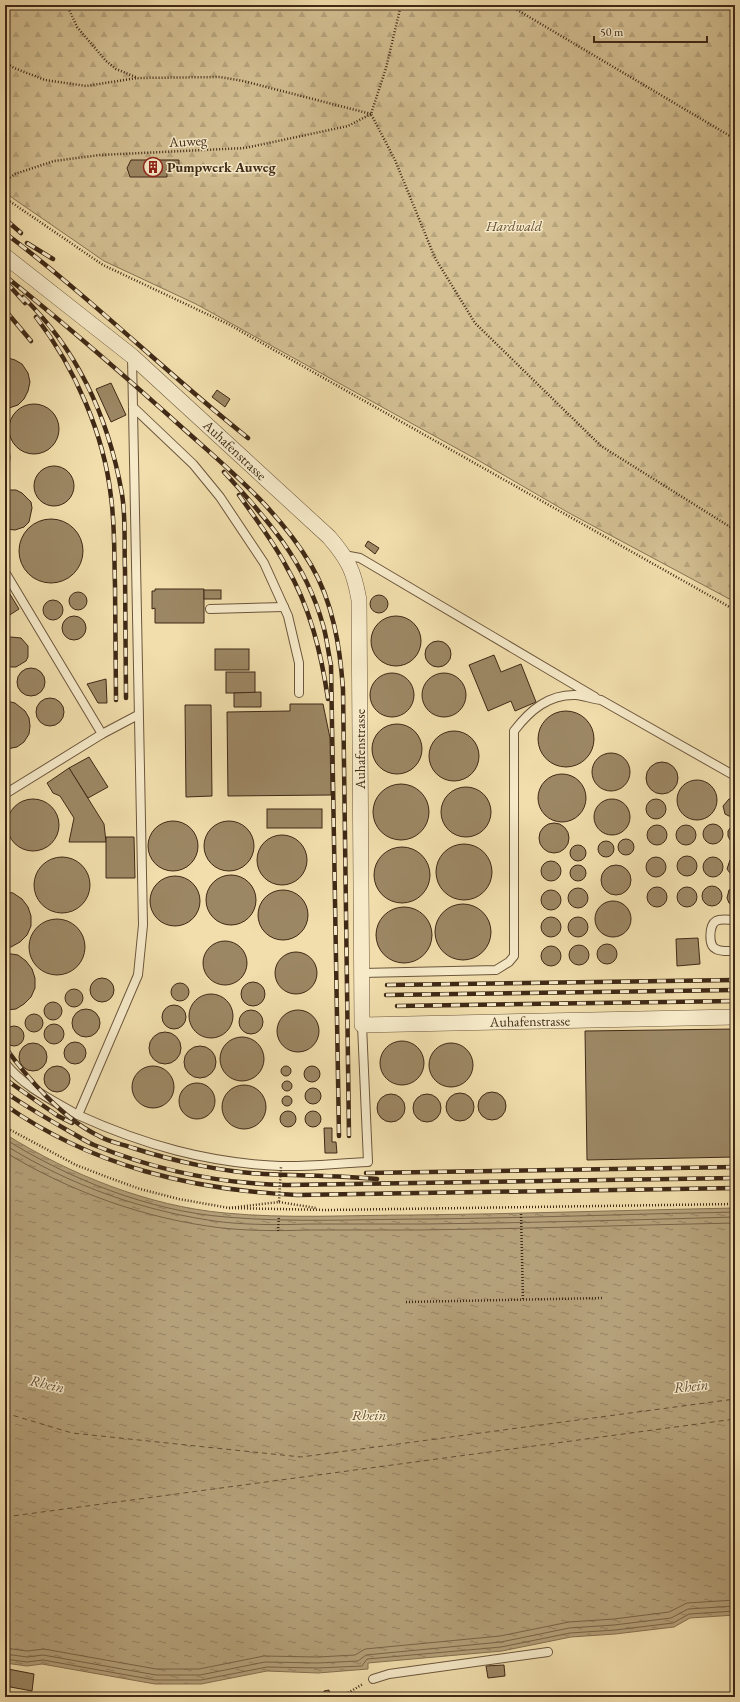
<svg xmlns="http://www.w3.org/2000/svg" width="740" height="1702" viewBox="0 0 740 1702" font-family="'EB Garamond',serif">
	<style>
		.forest { fill: url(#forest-firs); stroke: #897454 }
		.water { fill: url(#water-ripples); stroke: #857051 }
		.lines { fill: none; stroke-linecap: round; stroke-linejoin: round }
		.shore { stroke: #7a6448; stroke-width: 1 }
		.ferry { stroke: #624d34; stroke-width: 1; stroke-dasharray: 5 4; stroke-linecap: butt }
		.building { fill: #9c8764; stroke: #3f2916 }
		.lane-casing { stroke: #6c563c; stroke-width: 10 }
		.street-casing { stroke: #6c563c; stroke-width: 16 }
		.path { stroke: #3f2916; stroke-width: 2.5; stroke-dasharray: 1 2; stroke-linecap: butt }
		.lane { stroke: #f6eac9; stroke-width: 8 }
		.street { stroke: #f6eac9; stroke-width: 15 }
		.rail-casing { stroke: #3f2916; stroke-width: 4.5 }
		.rail { stroke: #f6eac9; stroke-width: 3; stroke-dasharray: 9; stroke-linecap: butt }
		.path-bridge { stroke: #3f2916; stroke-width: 2.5; stroke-dasharray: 1 2; stroke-linecap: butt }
		.labels { text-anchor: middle; stroke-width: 3; stroke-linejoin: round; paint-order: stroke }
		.street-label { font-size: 14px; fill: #3f2916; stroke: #f6eac9 }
		.poi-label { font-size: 14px; font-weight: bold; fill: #3f2916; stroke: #f6eac9; text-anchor: start }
		.park-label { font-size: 14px; font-style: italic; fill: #644e35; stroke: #f6eac9 }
		.water-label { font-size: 15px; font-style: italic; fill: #624d34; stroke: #f6eac9 }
	</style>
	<defs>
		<pattern id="forest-firs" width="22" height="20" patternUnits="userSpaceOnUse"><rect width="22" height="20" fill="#d3bf92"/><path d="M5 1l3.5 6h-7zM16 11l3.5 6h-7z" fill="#b6a47d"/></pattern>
		<pattern id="water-ripples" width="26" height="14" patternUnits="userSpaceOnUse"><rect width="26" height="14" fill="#b4a079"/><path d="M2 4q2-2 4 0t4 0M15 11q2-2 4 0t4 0" fill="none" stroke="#948262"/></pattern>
	</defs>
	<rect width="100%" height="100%" fill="#f1deac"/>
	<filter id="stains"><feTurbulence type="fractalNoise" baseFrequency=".005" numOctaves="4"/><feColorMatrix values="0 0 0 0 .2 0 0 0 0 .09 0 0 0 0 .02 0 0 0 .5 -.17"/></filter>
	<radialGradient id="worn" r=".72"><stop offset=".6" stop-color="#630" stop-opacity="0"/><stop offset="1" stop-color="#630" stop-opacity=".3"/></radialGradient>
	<!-- forest -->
	<path class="forest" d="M5,5H735V602L569,513L476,459L196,304L104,261L14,199L5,192Z"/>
	<!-- water -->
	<path class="water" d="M5,1134C71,1175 148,1206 225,1213C287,1219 351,1215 413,1215C520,1214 628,1210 735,1208V1615L690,1618L674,1627L615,1634L571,1637L502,1651L368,1663V1669L318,1673L267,1671L201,1684H155L42,1664L27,1666L5,1663Z"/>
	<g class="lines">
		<!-- shore -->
		<g class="shore">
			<path d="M5,1139C69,1179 149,1211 226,1217C294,1223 363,1219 432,1219C504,1218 576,1216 649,1214C678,1213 706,1213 735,1212"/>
			<path d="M5,1145C71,1186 145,1212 222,1222C250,1225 280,1225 308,1224C347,1224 386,1224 424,1224C528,1223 631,1220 735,1217"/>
			<path d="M5,1152C70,1192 146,1219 222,1228C251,1231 280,1231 308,1230C345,1230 381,1230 417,1230C523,1229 629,1225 735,1223"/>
			<path d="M5,1648L27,1651L44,1649L156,1669H199L264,1656L318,1657L355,1655L365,1649L500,1636L569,1622L614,1619L669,1612L687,1603L735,1600"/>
			<path d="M5,1654L27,1657L43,1655L156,1675H200L265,1662L318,1663L358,1661L366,1655L501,1642L569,1628L614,1625L671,1618L688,1609L735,1606"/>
			<path d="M5,1659L27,1662L43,1660L155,1680H201L267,1667L318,1668L362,1666L367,1659L501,1647L570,1633L615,1630L673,1623L689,1614L735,1611"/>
		</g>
		<!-- ferry -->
		<g class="ferry">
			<path d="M5,1413L72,1433L301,1457L735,1399"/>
			<path d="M5,1517L735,1419"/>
		</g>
	</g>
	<!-- building -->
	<g class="building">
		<path d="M131,160H179V168L167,169V177H130L127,168Z"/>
		<path d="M5,357L15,360L22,364L28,373L30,382L28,391L24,399L18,405L9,408H5Z"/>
		<path d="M111,383L126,415L111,422L96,389Z"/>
		<path d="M217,390L230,399L225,407L212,397Z"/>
		<circle cx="34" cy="429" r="25"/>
		<path d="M5,443L9,449L10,457L9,466L5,474Z"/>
		<circle cx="54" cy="486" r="20"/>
		<path d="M9,490H16L22,493L31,502L32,508L29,522L24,527L15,530L5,529V492Z"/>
		<circle cx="51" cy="551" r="32"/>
		<path d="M368,541L379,548L375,554L365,546Z"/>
		<path d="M5,586L19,609L5,618Z"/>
		<path d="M155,589H204V623H155V608L152,609V591H155Z"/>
		<rect x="204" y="590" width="17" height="9"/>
		<circle cx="78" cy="601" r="9"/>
		<circle cx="379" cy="604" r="9"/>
		<circle cx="53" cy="610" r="10"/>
		<circle cx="74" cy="628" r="12"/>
		<circle cx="396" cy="641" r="25"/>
		<path d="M11,637L21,638L28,646V657L26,661L16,667H11L5,664V639Z"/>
		<circle cx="438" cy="654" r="13"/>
		<rect x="215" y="649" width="34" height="21"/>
		<path d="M494,655L501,672L521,664L536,702L515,711L511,701L488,711L469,665Z"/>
		<circle cx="31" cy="682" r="14"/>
		<rect x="226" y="672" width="29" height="21"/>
		<circle cx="444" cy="695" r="22"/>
		<circle cx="392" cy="695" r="22"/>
		<path d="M106,679L107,703H98L87,684Z"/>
		<path d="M261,692V707H234V693Z"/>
		<circle cx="50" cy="712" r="14"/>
		<path d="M7,701L15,703L25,711L29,718L30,726L29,734L24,742L17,747L7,749H5V702Z"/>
		<path d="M290,704H323L330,738L331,795L228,796L227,712L290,711Z"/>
		<path d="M185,705H211L212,796L186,797Z"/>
		<circle cx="566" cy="739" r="28"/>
		<circle cx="397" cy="749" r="25"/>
		<circle cx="454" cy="756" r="25"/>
		<circle cx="611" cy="772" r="19"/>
		<path d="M89,757L108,787L88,798L69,768Z"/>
		<circle cx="662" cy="778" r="16"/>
		<path d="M69,768L104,824L106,842H69L74,818L60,796L53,793L47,783Z"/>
		<circle cx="562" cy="798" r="24"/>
		<circle cx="697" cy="800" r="20"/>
		<circle cx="401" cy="812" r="28"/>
		<circle cx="466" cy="812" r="25"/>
		<path d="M733,798H735V818H733L725,814L723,806L729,799Z"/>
		<circle cx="612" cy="817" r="18"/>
		<circle cx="656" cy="809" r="10"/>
		<circle cx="33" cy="825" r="26"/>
		<rect x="267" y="809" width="55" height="19"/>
		<circle cx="229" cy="846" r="25"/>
		<circle cx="173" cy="846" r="25"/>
		<circle cx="554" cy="838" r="15"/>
		<path d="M733,824H735V843L730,840L728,836V831Z"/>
		<circle cx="713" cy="834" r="10"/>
		<circle cx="686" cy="835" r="10"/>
		<circle cx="657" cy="835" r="10"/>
		<circle cx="282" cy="860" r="25"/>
		<path d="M106,837H134L135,878H106Z"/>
		<path d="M5,838L8,845L9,853L5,866Z"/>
		<circle cx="626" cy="847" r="8"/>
		<circle cx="606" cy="849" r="8"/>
		<circle cx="464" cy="872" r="28"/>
		<circle cx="578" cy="853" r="8"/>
		<circle cx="402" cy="875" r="28"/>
		<circle cx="687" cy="866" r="10"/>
		<circle cx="62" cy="885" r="28"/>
		<path d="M733,857H735V876L730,873L727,869L730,860Z"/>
		<circle cx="656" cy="867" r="10"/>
		<circle cx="713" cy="867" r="10"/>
		<circle cx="551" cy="871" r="10"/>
		<circle cx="616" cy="880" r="15"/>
		<circle cx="578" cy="873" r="8"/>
		<circle cx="231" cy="900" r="25"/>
		<circle cx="175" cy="901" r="25"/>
		<circle cx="712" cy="896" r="10"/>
		<circle cx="687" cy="897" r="10"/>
		<path d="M733,887H735V906L729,903L727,898L729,890Z"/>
		<circle cx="657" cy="897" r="10"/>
		<circle cx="578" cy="898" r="10"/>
		<circle cx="551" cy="900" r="10"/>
		<circle cx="283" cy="915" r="25"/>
		<path d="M5,892L13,893L22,899L28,907L31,916V926L27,935L20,942L11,947L5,948Z"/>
		<circle cx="613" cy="919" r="18"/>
		<circle cx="463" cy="932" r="28"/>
		<circle cx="404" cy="935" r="28"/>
		<circle cx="551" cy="927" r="10"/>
		<circle cx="578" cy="927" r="10"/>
		<circle cx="57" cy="947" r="28"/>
		<path d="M698,938L700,964L677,966L676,939Z"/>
		<circle cx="225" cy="963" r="22"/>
		<circle cx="607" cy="954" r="10"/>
		<circle cx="579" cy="955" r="10"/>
		<circle cx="551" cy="956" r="10"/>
		<circle cx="296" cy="973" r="21"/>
		<path d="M5,953L18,955L26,961L32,969L35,978V988L31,997L24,1004L16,1009L6,1010Z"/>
		<circle cx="102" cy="990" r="12"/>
		<circle cx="253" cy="994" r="12"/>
		<circle cx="180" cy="992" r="9"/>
		<circle cx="74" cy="998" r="9"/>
		<circle cx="211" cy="1016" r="22"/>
		<circle cx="53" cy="1011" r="9"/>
		<circle cx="174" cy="1017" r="12"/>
		<circle cx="86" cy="1023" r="14"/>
		<circle cx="298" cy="1031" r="21"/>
		<circle cx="251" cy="1022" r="12"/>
		<circle cx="34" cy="1023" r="9"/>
		<circle cx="54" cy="1034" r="10"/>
		<circle cx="14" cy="1036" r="10"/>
		<path d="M735,1029V1157L587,1160L585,1031Z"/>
		<circle cx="165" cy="1048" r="16"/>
		<circle cx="242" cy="1059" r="22"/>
		<circle cx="402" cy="1063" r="22"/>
		<circle cx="75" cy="1053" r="11"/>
		<circle cx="451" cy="1065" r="22"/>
		<circle cx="33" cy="1057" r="14"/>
		<circle cx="200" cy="1062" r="16"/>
		<circle cx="57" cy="1079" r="13"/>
		<circle cx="286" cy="1071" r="5"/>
		<circle cx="312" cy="1074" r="8"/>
		<circle cx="153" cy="1087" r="21"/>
		<circle cx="287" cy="1086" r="5"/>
		<circle cx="197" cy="1101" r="18"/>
		<circle cx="244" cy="1107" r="22"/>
		<circle cx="313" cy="1096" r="8"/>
		<circle cx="492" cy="1106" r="14"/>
		<circle cx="460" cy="1107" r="14"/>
		<circle cx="391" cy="1108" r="14"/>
		<circle cx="427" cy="1108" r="14"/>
		<circle cx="287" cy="1101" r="5"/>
		<circle cx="313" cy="1119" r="8"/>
		<circle cx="288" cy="1119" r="8"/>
		<path d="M324,1128H332V1142H336L337,1153H325Z"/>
		<path d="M504,1665L505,1676L488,1678L486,1666Z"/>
		<path d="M8,1669L34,1674L32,1691L5,1686Z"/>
		<path d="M329,1690L330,1697H324V1691Z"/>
	</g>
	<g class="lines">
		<defs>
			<g id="lane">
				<path d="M132,357L143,925L138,975L78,1115C144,1145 208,1163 280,1166C309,1167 339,1163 368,1162L362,1025"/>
				<path d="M133,407L193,464L220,497L264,563L288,616L299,663V693"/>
				<path d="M344,555L360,558L595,697"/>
				<path d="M5,572L102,734"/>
				<path d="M210,609L284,607"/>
				<path d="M5,794L102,734L138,715"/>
				<path d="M735,920C729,920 721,918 716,921C709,925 708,946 716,949C721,952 729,951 735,951"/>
				<path d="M362,973L496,970L509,962L514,956V731C530,710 549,694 576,695C584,696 593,699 601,700L735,776"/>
				<path d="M5,1063C24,1087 52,1100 78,1115"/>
				<path d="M373,1679L389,1674L548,1652"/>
			</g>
			<path id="street" d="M5,256L132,356L329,537C348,559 354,571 359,600L362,1025L735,1017"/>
		</defs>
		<!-- lane casing -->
		<use href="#lane" class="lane-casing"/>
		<!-- street casing -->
		<use href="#street" class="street-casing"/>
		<!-- path -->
		<g class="path">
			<path d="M67,5L77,27L106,61L116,69L138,78L220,77L243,81L371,114"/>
			<path d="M401,5L386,68L371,114L395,160L435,258L475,323L601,446L735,530"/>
			<path d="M509,5L735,139"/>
			<path d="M5,62L14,68L45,80L86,86L137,78"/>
			<path d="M5,181L15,174L54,161L100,155L245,148L348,126L371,114"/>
			<path d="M5,198L103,265L228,324L735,610"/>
			<path d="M5,1127L76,1165L107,1177L140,1189L179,1199L229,1208L328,1210L735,1204"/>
			<path d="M279,1202L316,1208"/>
			<path d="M521,1214L523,1301"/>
			<path d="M278,1231L279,1216"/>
			<path d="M406,1302L603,1298"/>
			<path d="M344,1697L346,1694L363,1684"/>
		</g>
		<!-- lane -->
		<use href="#lane" class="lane"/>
		<!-- street -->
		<use href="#street" class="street"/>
		<defs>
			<g id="rail">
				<path d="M5,219L21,233"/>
				<path d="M5,233C90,297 165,372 248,438"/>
				<path d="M27,243L53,259"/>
				<path d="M5,276C67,325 127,378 186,431C232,472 279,511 311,565C333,602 340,647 343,689L349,1136"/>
				<path d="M6,282L25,303"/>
				<path d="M23,297C78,350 109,420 122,494C126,519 124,545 125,570C125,613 126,655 126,698"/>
				<path d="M5,310L31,341"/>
				<path d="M36,317C75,368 104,434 111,497C115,526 114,556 115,585C115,623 116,662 116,700"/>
				<path d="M224,472C268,520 305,561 323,625C327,638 328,652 331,665L339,1136"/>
				<path d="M239,495C255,518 273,541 286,566C310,607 321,652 328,699"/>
				<path d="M387,985L735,980"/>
				<path d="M386,995L735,990"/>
				<path d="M397,1006L735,1001"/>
				<path d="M5,1047C28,1079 63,1119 99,1136C109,1142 122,1144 133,1148C173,1161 223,1172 264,1174C302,1176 339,1175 377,1179"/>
				<path d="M5,1079L58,1116L72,1123"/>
				<path d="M5,1092C25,1106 46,1118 67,1130C76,1135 85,1141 94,1145C155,1170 222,1184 287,1185L735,1178"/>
				<path d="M5,1105C92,1166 192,1190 297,1195L735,1188"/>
				<path d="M366,1173L735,1167"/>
			</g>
		</defs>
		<!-- rail casing -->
		<use href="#rail" class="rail-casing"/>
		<!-- rail -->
		<use href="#rail" class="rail"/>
		<!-- path-bridge -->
		<path class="path-bridge" d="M229,1208L279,1202L281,1166"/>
	</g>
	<!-- icons -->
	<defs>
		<symbol id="building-ring" viewBox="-11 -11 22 22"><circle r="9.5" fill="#f6eac9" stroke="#8f2418" stroke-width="1.5"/><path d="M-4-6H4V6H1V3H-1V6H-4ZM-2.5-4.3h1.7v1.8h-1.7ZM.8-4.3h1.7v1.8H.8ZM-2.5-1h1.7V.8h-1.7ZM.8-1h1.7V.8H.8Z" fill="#8f2418"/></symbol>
	</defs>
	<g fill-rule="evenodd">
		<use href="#building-ring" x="142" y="156" width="22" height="22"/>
	</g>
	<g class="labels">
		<!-- street labels -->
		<g class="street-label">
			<text transform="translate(188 141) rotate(-3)" y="5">Auweg</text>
			<text transform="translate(235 450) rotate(43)" y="5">Auhafenstrasse</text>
			<text transform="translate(360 749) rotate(-90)" y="5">Auhafenstrasse</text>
			<text transform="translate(530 1021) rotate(-1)" y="5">Auhafenstrasse</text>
		</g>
		<!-- poi labels -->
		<g class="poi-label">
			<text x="167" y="172">Pumpwerk Auweg</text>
		</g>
		<!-- park labels -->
		<g class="park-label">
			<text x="514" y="231">Hardwald</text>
		</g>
		<!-- water labels -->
		<g class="water-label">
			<text transform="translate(47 1384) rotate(13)" y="5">Rhein</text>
			<text transform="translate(691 1386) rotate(-6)" y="5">Rhein</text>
			<text x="369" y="1420">Rhein</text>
		</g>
	</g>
	<!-- margin -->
	<rect width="740" height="1702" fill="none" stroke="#f1deac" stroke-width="20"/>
	<rect x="6" y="6" width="728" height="1690" fill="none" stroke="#3f2916" stroke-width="2"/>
	<rect x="10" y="10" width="720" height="1682" fill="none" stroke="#3f2916"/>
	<!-- scale -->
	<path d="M594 36v6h113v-6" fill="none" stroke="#3f2916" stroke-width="2"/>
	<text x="600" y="36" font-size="12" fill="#3f2916" stroke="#f6eac9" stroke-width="3" paint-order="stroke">50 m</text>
	<rect width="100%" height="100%" filter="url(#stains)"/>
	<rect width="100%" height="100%" fill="url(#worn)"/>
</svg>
